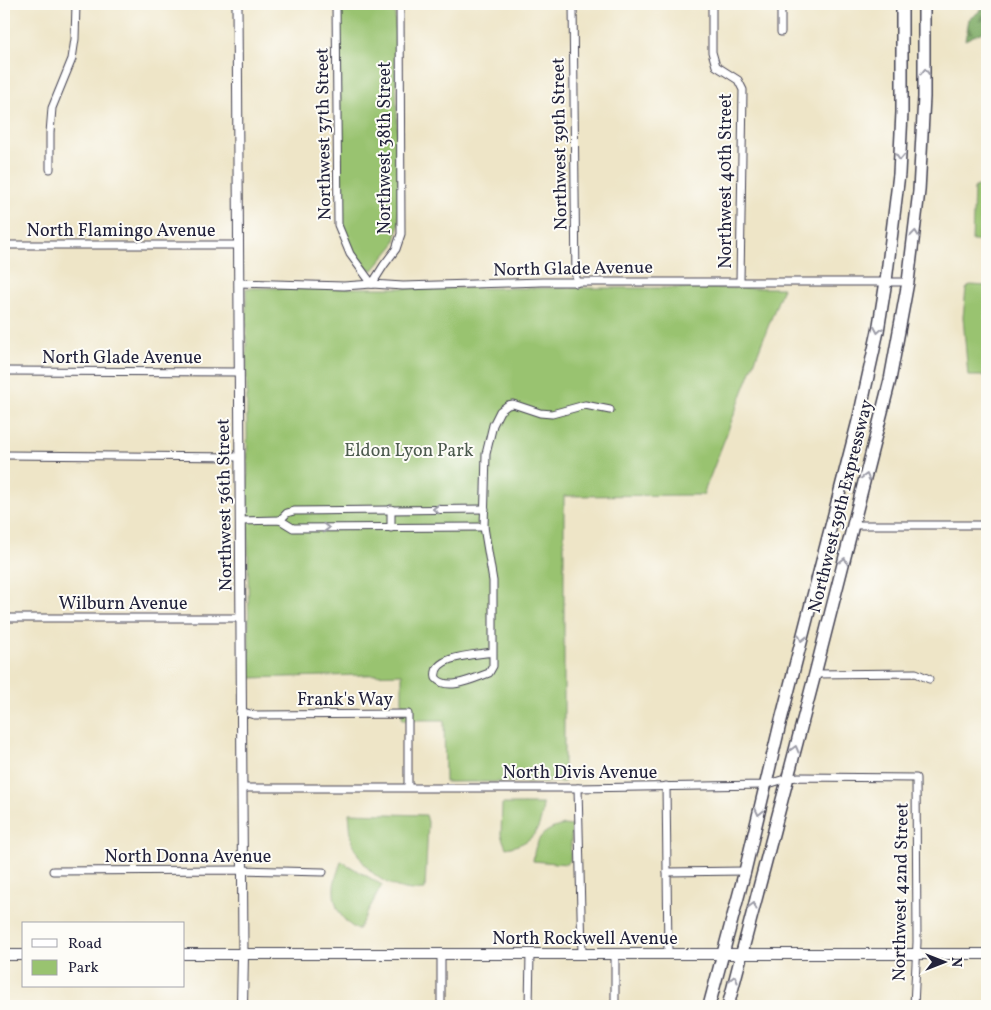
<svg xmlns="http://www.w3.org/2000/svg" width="991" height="1010" viewBox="0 0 991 1010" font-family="Vollkorn,serif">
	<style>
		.forest { fill: url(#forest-firs); stroke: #4e664e }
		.park { fill: #99c370; stroke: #5e7256 }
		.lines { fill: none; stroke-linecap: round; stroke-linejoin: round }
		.minor-casing { stroke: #413f50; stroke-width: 9 }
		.tertiary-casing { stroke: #413f50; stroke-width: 11 }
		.secondary-casing { stroke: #413f50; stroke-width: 12 }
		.trunk-casing { stroke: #413f50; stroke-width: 14 }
		.minor { stroke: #fff; stroke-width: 7 }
		.tertiary { stroke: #fff; stroke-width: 9 }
		.secondary { stroke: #fff; stroke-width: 10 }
		.trunk { stroke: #fff; stroke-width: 11 }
		.oneway { stroke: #9c9ca7 }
		.labels { text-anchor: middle; stroke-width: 4; stroke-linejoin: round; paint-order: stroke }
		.street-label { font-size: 18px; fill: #22223b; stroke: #fdfcf7 }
		.park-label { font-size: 18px; fill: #4c5a4e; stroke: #fdfcf7 }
	</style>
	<defs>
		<pattern id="forest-firs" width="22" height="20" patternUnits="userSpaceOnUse" patternTransform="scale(1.25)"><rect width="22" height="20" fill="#7aa962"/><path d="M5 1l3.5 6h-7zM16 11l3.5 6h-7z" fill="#648952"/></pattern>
	</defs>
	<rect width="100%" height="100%" fill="#fdfcf7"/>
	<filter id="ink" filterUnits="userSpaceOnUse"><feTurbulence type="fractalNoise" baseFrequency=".02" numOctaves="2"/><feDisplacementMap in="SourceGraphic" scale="10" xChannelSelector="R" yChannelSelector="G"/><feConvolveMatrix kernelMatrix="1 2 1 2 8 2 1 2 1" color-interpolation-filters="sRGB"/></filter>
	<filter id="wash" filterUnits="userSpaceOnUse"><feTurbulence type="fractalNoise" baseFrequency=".0096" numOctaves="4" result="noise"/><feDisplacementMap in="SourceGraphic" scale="20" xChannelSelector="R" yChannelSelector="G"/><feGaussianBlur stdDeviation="1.12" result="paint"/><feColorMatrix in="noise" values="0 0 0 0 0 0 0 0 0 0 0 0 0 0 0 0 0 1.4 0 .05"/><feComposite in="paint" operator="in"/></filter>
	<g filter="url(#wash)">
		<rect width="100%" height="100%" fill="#eee5c7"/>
		<!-- forest -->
		<path class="forest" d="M987,6V30L965,40L969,19Z"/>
		<!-- park -->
		<g class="park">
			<path d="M339,4H395L399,224L394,245L373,270C351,264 344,230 341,211Z"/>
			<path d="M977,186H987V241H972L974,188Z"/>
			<path d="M970,285L987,286V376H968L963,317L966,289Z"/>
			<path d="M246,288H783L703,495L564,496V782H445L444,720H402V674L249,678Z"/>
			<path d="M502,804H543C541,830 534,843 506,848L501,835Z"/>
			<path d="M349,813L426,815L428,822L425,890C392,893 362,873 352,840C350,831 350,822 349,813Z"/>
			<path d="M564,825L572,826L570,861L567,864L533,861C535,839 542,830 564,825Z"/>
			<path d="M341,861L382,885L358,930C342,922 333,906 334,888C334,879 339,870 341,861Z"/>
		</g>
	</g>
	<g filter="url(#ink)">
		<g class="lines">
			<defs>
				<g id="minor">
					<path d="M336,4L338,225L350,254L372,284L384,265L396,249L401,234L400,4"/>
					<path d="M573,4L576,283"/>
					<path d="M712,4V52L716,66L738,80L743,90L740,281"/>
					<path d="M781,32V4"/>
					<path d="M50,169V133L52,108L72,59L75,39L76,4"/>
					<path d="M4,245H237"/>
					<path d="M239,283L344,286L372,284L403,286L542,282H908"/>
					<path d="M4,371L239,372"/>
					<path d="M4,455L239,457"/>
					<path d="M391,509V528"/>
					<path d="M280,520L287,513L294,511L485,509"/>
					<path d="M240,521L280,520L293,528L484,527"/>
					<path d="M853,525H987"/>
					<path d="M4,618H241"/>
					<path d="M493,652C477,655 431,655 436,678C447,692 475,678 489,673L493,666V581L484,527L486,454L493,425L500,411L508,405L513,404L540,413L552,414L585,405L610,410"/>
					<path d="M815,674L916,673L929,679"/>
					<path d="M240,711L254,715L408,714V787"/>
					<path d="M666,786L668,953"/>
					<path d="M242,788H578L765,785L788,778L799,777L916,778L917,942L914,1006"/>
					<path d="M578,788L582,954"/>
					<path d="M53,871L236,870L323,872"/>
					<path d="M667,872L745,871"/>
					<path d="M615,955V1006"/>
					<path d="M441,1006V955"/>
					<path d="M529,1006L530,954"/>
				</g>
				<path id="tertiary" d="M237,4L243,954"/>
				<g id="secondary">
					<path d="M184,954H987"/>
					<path d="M4,955H24"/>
					<path d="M242,1006L243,954"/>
				</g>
				<g id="trunk">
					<path d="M709,1006L745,871L780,724L859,417L878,331L886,281L899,174L902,112V4"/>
					<path d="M728,1006L815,674L890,380L908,282L919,191L924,97V4"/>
				</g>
			</defs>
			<!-- minor casing -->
			<use href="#minor" class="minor-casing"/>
			<!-- tertiary casing -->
			<use href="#tertiary" class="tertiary-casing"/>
			<!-- secondary casing -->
			<use href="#secondary" class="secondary-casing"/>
			<!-- trunk casing -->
			<use href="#trunk" class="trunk-casing"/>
			<!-- minor -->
			<use href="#minor" class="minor"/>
			<!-- tertiary -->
			<use href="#tertiary" class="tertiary"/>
			<!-- secondary -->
			<use href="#secondary" class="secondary"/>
			<!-- trunk -->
			<use href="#trunk" class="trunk"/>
		</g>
		<!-- one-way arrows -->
		<defs><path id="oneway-chevron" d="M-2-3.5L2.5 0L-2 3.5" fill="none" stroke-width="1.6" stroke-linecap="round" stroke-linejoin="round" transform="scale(1.25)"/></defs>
		<g class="oneway">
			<use href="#oneway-chevron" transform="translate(925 72) rotate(-89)"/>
			<use href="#oneway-chevron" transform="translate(900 157) rotate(93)"/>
			<use href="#oneway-chevron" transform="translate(915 234) rotate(-84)"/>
			<use href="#oneway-chevron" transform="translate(878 330) rotate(100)"/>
			<use href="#oneway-chevron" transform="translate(866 477) rotate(-75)"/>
			<use href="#oneway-chevron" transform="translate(436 509) rotate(180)"/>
			<use href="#oneway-chevron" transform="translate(326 528)"/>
			<use href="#oneway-chevron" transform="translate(844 561) rotate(-76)"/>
			<use href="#oneway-chevron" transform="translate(802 638) rotate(104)"/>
			<use href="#oneway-chevron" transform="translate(795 749) rotate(-75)"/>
			<use href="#oneway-chevron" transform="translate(759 812) rotate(103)"/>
			<use href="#oneway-chevron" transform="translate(753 906) rotate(-75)"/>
			<use href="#oneway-chevron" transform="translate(734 979) rotate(-76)"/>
		</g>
	</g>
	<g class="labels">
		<!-- street labels -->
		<g class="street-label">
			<text transform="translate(323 134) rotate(-91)" y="6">Northwest 37th Street</text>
			<text transform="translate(559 144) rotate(-91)" y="6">Northwest 39th Street</text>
			<text transform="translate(384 148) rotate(-90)" y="6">Northwest 38th Street</text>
			<text transform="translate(725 181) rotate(-90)" y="6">Northwest 40th Street</text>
			<text x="121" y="236">North Flamingo Avenue</text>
			<text transform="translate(573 268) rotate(-1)" y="6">North Glade Avenue</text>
			<text x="122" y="363">North Glade Avenue</text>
			<text transform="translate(224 505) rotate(-91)" y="6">Northwest 36th Street</text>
			<text transform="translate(840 506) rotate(-76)" y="6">Northwest 39th Expressway</text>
			<text x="123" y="609">Wilburn Avenue</text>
			<text x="345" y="705">Frank's Way</text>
			<text x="580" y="778">North Divis Avenue</text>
			<text x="188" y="862">North Donna Avenue</text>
			<text transform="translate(900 892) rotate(-89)" y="6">Northwest 42nd Street</text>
			<text x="585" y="944">North Rockwell Avenue</text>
		</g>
		<!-- park labels -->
		<g class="park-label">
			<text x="409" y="456">Eldon Lyon Park</text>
		</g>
	</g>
	<!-- margin -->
	<rect width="991" height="1010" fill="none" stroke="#fdfcf7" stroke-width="20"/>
	<!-- legend -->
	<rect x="22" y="922" width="162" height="65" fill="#fdfcf7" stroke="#a5a5ac"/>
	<rect x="32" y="939" width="25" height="8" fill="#ffffff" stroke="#a5a5ac"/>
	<text x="68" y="948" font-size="15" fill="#22223b">Road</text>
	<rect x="32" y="960" width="25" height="15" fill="#99c370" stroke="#a5a5ac"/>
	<text x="68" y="972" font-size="15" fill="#22223b">Park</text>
	<!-- north arrow -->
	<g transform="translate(944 962) rotate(90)" stroke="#fdfcf7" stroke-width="4" paint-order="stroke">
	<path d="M0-4L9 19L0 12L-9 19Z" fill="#22223b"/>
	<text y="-8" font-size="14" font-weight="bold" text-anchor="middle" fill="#22223b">N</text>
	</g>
</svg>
